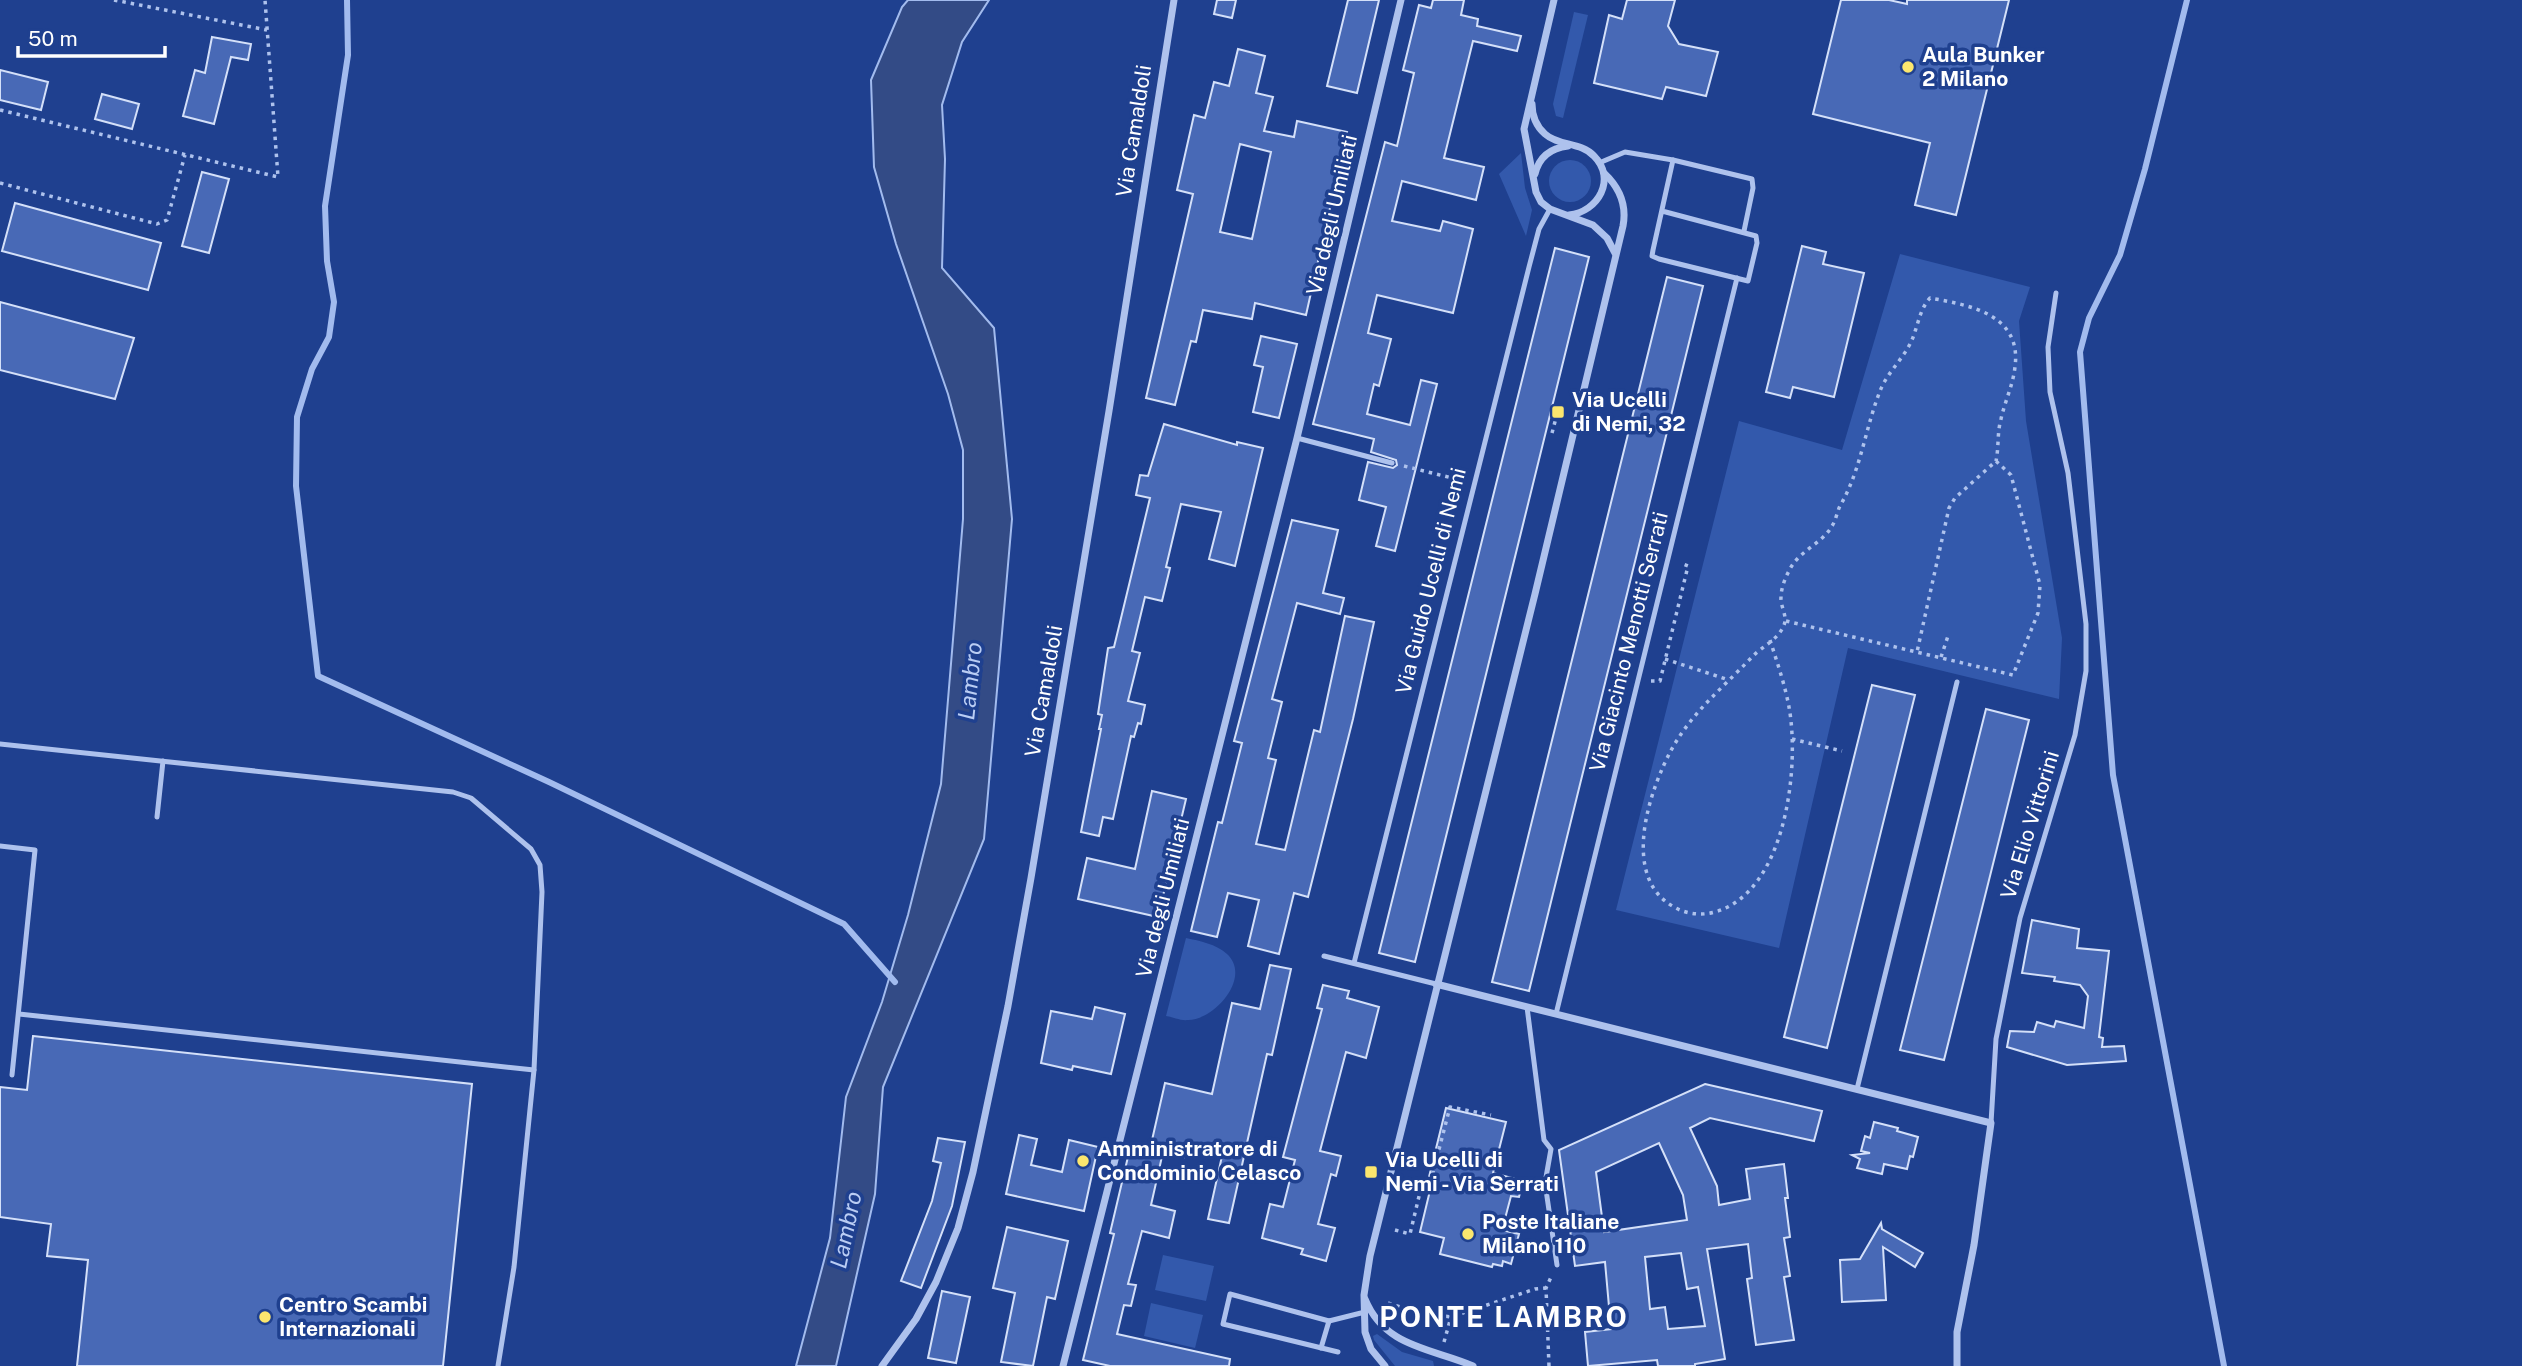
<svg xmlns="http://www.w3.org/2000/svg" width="2522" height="1366" viewBox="0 0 2522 1366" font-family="'Public Sans',sans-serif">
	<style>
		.green { fill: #3359ac }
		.water { fill: #334b86; stroke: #a2bbee; stroke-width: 2 }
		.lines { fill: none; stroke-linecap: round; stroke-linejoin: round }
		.stream { stroke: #a2bbee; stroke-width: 6 }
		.building { fill: #4869b6; stroke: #d4e0f9; stroke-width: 2; fill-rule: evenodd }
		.path { stroke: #aec2ed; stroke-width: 3.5; stroke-dasharray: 3.5 5; stroke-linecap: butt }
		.service { stroke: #aec2ed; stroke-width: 5 }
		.minor { stroke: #aec2ed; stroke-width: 7 }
		.poi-dot { fill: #fbe66e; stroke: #1f408f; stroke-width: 2.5 }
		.labels { text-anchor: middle; stroke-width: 7; stroke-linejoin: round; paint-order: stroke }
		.poi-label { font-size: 21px; font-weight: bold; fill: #fff; stroke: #1f408f; text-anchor: start }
		.street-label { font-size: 21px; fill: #fff; stroke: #1f408f }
		.water-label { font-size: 23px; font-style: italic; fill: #bacdf4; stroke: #1f408f }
		.district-label { font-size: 28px; font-weight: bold; letter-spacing: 2px; fill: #fff; stroke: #1f408f }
	</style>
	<rect width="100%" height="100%" fill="#1f408f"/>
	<!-- green -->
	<g class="green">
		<path d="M1574,12L1588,15L1563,118L1556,116L1553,104Z"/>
		<path d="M1521,153L1525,188L1532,210L1526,236L1499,174Z"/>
		<circle cx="1570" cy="181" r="21"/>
		<path d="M1900,254L2030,287L2019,321L2026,421L2062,638L2059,699L1848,648L1779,948L1616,910L1739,421L1842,450Z"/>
		<path d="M1186,938C1200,941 1216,944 1227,954C1252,977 1215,1020 1188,1020C1181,1021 1173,1017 1166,1016Z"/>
		<path d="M1163,1255L1214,1266L1206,1301L1155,1290Z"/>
		<path d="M1151,1303L1203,1315L1195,1348L1144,1336Z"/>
		<path d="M1377,1334L1402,1352L1433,1361L1434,1366H1395L1374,1340L1373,1336Z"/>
	</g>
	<!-- water -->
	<path class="water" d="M908,0H989L962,42L942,105L945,159L942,268L994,328L1012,519L984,839L883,1087L875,1194L836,1366H796L830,1238L846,1097L882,1002L908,915L941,784L963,519V450L948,394L896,244L874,167L871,80L902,7Z"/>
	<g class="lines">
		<!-- stream -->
		<g class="stream">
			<path d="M347,0L348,55L325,206L327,261L334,302L329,337L312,369L297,417L296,486L318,676L549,782L844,924L895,982"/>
			<path d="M2187,0L2145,169L2120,255L2089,318L2080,352L2113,775L2224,1366"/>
		</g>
	</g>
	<!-- building -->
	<g class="building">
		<path d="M1217,0H1236L1232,18L1214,14Z"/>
		<path d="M1348,0H1379L1357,93L1327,86Z"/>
		<path d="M1433,0H1464L1461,15L1478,19L1477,26L1521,36L1517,51L1473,41L1444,158L1484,167L1476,200L1402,181L1392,221L1440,231L1443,221L1473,229L1453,313L1377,295L1368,333L1391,339L1379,386L1374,384L1367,414L1410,425L1421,380L1437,384L1395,551L1376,546L1386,507L1359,500L1368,462L1393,468L1397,465L1396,460L1371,452L1374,439L1313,424L1385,142L1397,146L1414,73L1403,70L1419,5L1431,8Z"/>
		<path d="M1627,0H1675L1668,26L1679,44L1718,52L1706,96L1666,87L1662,99L1594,83L1609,15L1622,19Z"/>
		<path d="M1841,0H1889L1907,4V0H2009L1956,215L1915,205L1930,143L1813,114Z"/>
		<path d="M212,37L251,44L248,60L231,57L214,124L183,116L195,70L205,73Z"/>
		<path d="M1238,49L1265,56L1256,93L1273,97L1264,131L1294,137L1297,121L1347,132L1306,315L1255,303L1252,319L1203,310L1196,342L1191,341L1175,405L1146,398L1193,194L1177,190L1194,115L1205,118L1214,82L1229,86ZM1240,144L1271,152L1252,239L1220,232Z"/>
		<path d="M0,70L48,82L41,110L0,100Z"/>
		<path d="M102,94L139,104L132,129L95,119Z"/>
		<path d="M202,172L229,179L209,253L182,246Z"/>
		<path d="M15,203L161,243L148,290L2,251Z"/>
		<path d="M1802,246L1826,252L1823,264L1864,273L1834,397L1793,387L1790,398L1766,392Z"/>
		<path d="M1555,248L1589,257L1415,962L1379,953Z"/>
		<path d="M1667,277L1703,286L1529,991L1492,982Z"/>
		<path d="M0,302L134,338L115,399L0,370Z"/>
		<path d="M1261,336L1297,344L1279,418L1253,412L1263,367L1254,365Z"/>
		<path d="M1164,424L1237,445V442L1263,448L1235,566L1209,559L1221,512L1181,504L1166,567L1170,568L1162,601L1145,597L1132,651L1140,653L1128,701L1145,705L1141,724L1138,723L1134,737L1131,736L1113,819L1103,817L1099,836L1081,832L1101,729H1099L1102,715L1098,714L1108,648L1114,647L1150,498L1136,495L1140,475L1148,476Z"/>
		<path d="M1292,520L1338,530L1323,593L1344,598L1340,614L1297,603L1272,699L1282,702L1268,758L1276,760L1256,844L1285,850L1314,730L1320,732L1345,616L1374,622L1353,719L1308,897L1294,893L1279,954L1248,946L1259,900L1228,893L1217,937L1191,931L1218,822L1222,823L1242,743L1234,741Z"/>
		<path d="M1872,685L1915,695L1827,1048L1784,1037Z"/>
		<path d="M1986,709L2029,720L1944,1060L1900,1050Z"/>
		<path d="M1152,791L1186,799L1158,917L1078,899L1087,858L1135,869Z"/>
		<path d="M2032,920L2079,929L2077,948L2109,951L2099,1037L2103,1038L2102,1047L2124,1046L2126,1061L2067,1065L2007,1047L2010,1031L2034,1032L2037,1022L2054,1027L2056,1021L2084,1028L2088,996L2080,985L2054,981L2055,977L2022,973Z"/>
		<path d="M1270,965L1291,969L1272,1055L1267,1054L1229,1223L1208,1219L1222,1156L1186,1149L1184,1157L1163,1152L1151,1205L1175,1211L1169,1238L1142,1231L1128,1284L1136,1285L1131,1306L1124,1305L1117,1334L1230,1359L1229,1366H1110L1083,1360L1114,1234L1110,1233L1131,1144L1150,1149L1165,1083L1212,1094L1232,1003L1260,1009Z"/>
		<path d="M1323,985L1349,991L1347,998L1379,1007L1366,1058L1346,1052L1320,1151L1341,1156L1336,1176L1331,1174L1318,1224L1335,1228L1326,1261L1301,1254L1303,1249L1262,1238L1270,1204L1283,1207L1295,1160L1283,1157L1322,1009L1317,1008Z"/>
		<path d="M1095,1007L1125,1014L1111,1074L1073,1066L1072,1070L1041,1063L1051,1011L1092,1019Z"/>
		<path d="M33,1036L472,1084L443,1366H77L88,1260L47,1256L51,1224L0,1217V1087L27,1090Z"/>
		<path d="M1705,1084L1822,1111L1814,1141L1710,1118L1690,1128L1717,1186L1719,1205L1750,1199L1746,1169L1784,1164L1788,1198H1785L1790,1237L1784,1238L1790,1276L1784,1277L1794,1340L1756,1345L1747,1279L1752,1278L1748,1244L1707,1249L1725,1359L1695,1364V1366H1658L1657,1360L1588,1366L1585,1332L1611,1329L1605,1262L1575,1266L1559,1150ZM1659,1143L1683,1195L1687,1220L1604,1232L1596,1172ZM1681,1253L1687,1289L1698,1287L1705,1326L1668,1329L1665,1307L1650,1309L1645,1257Z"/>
		<path d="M1446,1108L1506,1122L1493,1173L1523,1181L1519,1197L1511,1196L1502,1230L1519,1234L1511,1264L1503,1261L1502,1266L1493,1264L1492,1267L1440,1254L1444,1238L1420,1232L1433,1178L1429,1177Z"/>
		<path d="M1874,1122L1898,1128L1897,1131L1918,1137L1913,1157L1910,1156L1907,1169L1884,1164L1882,1174L1857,1168L1860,1159L1852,1155L1870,1153L1861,1151L1865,1136L1870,1138Z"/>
		<path d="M1019,1135L1037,1139L1031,1165L1062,1172L1069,1140L1098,1147L1084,1211L1006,1194Z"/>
		<path d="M938,1138L965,1142L952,1206L921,1288L901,1281L932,1201L941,1163L933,1161Z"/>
		<path d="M1881,1223L1882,1229L1923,1253L1915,1267L1883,1247L1886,1300L1842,1302L1840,1260L1860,1259Z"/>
		<path d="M1007,1227L1068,1241L1055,1299L1047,1297L1033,1366L1001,1362L1015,1293L993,1288Z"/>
		<path d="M942,1291L970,1297L956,1363L928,1358Z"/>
	</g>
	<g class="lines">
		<!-- path -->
		<g class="path">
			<path d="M114,0L267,30"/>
			<path d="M0,110L278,177L265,0"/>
			<path d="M0,183L157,224L167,220L185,155"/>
			<path d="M1552,433L1560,403"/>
			<path d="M1404,466L1464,481"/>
			<path d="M1786,621L2013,675L2038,613L2040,585L2011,475L1996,461L1955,498L1949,508L1917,652"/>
			<path d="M1770,640C1777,662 1785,685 1789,707C1800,767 1786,892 1715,912C1701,916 1686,914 1674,907C1625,880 1645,807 1663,767C1684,718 1717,694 1753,656C1762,647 1778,639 1783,627C1789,617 1780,607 1781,597C1781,589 1785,578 1789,571C1798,551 1822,544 1832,526C1836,520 1837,512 1840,506C1861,470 1865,429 1880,391C1887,373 1903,359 1911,342C1918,327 1919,310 1930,298C1969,305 2022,314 2015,367C2013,385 2005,401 2001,419C1997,433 1999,447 1996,461"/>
			<path d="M1941,657L1948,636"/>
			<path d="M1665,659L1729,680"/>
			<path d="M1651,681H1660L1688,566L1680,563"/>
			<path d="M1792,739L1842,751"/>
			<path d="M1406,1185L1421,1188"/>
			<path d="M1395,1230L1410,1234L1421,1188H1429L1450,1107L1491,1115"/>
			<path d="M1388,1303L1419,1313L1451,1317L1535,1289L1546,1288"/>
			<path d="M1444,1342L1451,1317"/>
			<path d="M1549,1366L1546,1288L1552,1275"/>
		</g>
		<!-- service -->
		<g class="service">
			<path d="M1599,163L1625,152L1673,160L1752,179L1753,188L1744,231"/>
			<path d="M1662,211L1756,236L1757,243L1748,281L1659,259L1652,256L1653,250L1673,160"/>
			<path d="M1297,438L1392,463"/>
			<path d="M0,744L453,792L471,798L531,849L540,865L542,892L534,1070L514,1267L498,1366"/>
			<path d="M157,817L163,761"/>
			<path d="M0,846L35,850L12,1075"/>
			<path d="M1324,956L1436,984"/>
			<path d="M1354,963L1529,267L1539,229L1550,209"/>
			<path d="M1527,1007L1544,1140L1551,1149L1545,1183L1557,1265"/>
			<path d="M19,1014L534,1070"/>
			<path d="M1556,1014L1737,278"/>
			<path d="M1857,1089L1957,682"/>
			<path d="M1991,1123L1996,1039L2020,918L2075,735L2086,671V624L2068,473L2050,392L2048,347L2056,293"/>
			<path d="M1321,1348L1329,1321"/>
			<path d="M1338,1352L1223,1324L1230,1294L1329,1321L1365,1312"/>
		</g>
		<!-- minor -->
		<g class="minor">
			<path d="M1554,0L1524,129L1536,192L1541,202L1550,209L1593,225L1607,238L1615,253"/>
			<path d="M1532,104C1532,116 1536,126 1545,134C1558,146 1581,142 1594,156C1617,179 1598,212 1569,215"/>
			<path d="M1535,174C1539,157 1551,148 1568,146"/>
			<path d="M1436,984L1991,1123L1974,1245L1957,1332V1366"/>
			<path d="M1365,1299C1385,1348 1432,1348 1473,1366"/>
			<path d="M882,1366L916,1319L936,1282L958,1228L973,1172L1008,1006L1031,878L1109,411L1174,0"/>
			<path d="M1063,1366L1297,438L1401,0"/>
			<path d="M1385,1366L1371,1349L1365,1332L1364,1295L1370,1256L1535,594L1623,226C1627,205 1620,188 1604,173"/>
		</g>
	</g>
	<!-- markers -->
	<g class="poi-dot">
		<circle cx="1908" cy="67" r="7"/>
		<rect x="1551" y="405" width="14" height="14" rx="3.5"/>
		<circle cx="1083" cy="1161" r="7"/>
		<rect x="1364" y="1165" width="14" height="14" rx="3.5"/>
		<circle cx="1468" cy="1234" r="7"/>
		<circle cx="265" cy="1317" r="7"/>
	</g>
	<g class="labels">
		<!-- poi labels -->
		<g class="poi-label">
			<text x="1922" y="62">Aula Bunker<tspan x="1922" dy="24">2 Milano</tspan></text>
			<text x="1572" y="407">Via Ucelli<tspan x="1572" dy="24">di Nemi, 32</tspan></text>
			<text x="1097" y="1156">Amministratore di<tspan x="1097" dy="24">Condominio Celasco</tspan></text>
			<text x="1385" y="1167">Via Ucelli di<tspan x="1385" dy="24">Nemi - Via Serrati</tspan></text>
			<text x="1482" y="1229">Poste Italiane<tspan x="1482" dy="24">Milano 110</tspan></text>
			<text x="279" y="1312">Centro Scambi<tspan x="279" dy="24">Internazionali</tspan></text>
		</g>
		<!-- street labels -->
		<g class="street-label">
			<text transform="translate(1134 131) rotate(-81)" y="7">Via Camaldoli</text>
			<text transform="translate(1332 215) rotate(-77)" y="7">Via degli Umiliati</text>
			<text transform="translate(1431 581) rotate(-76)" y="7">Via Guido Ucelli di Nemi</text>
			<text transform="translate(1629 642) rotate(-76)" y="7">Via Giacinto Menotti Serrati</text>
			<text transform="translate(1044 691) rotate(-80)" y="7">Via Camaldoli</text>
			<text transform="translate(2030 825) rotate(-73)" y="7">Via Elio Vittorini</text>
			<text transform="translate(1163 898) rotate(-76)" y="7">Via degli Umiliati</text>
		</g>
		<!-- water labels -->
		<g class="water-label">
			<text transform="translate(970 681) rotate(-84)" y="8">Lambro</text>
			<text transform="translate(846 1230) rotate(-78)" y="8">Lambro</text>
		</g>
		<!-- district labels -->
		<g class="district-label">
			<text x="1504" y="1327">PONTE LAMBRO</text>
		</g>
	</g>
	<!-- scale -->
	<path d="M18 46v10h147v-10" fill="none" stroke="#ffffff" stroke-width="3.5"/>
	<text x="28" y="46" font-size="21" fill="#ffffff" stroke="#1f408f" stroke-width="5" paint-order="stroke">50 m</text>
</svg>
